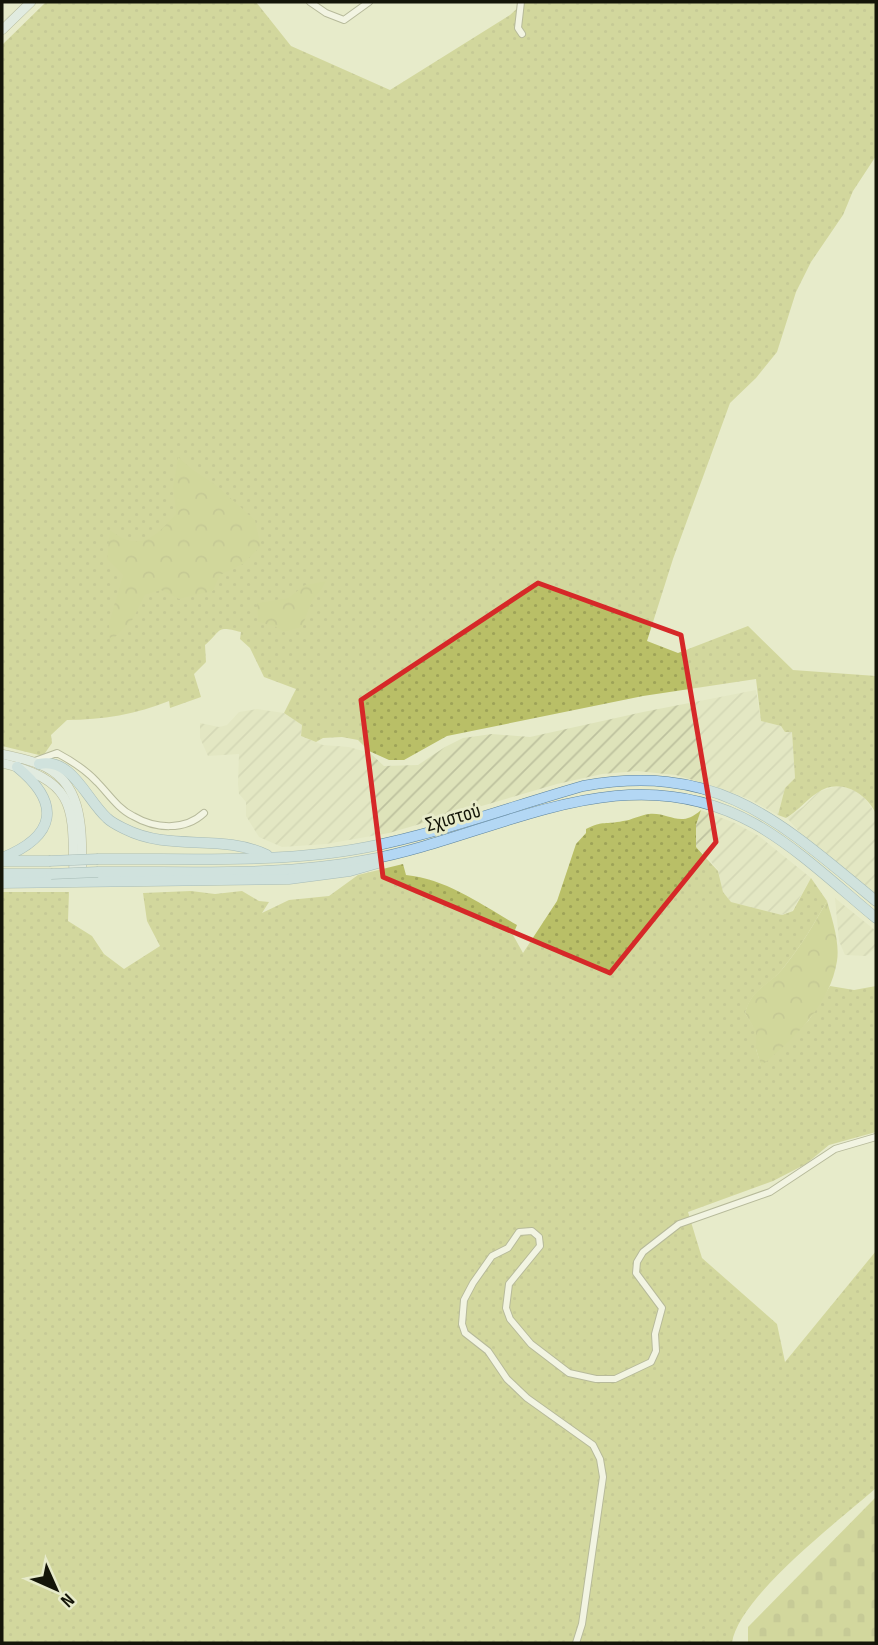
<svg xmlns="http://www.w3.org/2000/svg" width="878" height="1645" viewBox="0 0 878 1645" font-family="'Sofia Sans Condensed',sans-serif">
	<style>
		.industrial { fill: url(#industrial-furrows) }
		.grass { fill: url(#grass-dots) }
		.forest { fill: url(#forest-crowns) }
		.cemetery { fill: url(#cemetery-stones) }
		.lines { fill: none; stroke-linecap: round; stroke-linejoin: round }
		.street-casing { stroke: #7c7f61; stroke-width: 8 }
		.secondary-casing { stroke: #7c7f61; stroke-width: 10 }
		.primary-casing { stroke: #5b829d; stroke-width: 11 }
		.street { stroke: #fff; stroke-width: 6 }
		.secondary { stroke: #d9ebfa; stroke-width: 9 }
		.primary { stroke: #b3d7f4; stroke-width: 10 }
		.primary-bridge-casing { stroke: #5b829d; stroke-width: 11; stroke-linecap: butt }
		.primary-bridge { stroke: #b3d7f4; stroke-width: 10 }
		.marked { fill: none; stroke: #d62828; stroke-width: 5; stroke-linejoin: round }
		.labels { text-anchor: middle; stroke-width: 6; stroke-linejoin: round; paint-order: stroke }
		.street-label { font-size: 21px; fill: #141509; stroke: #e7ebca }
	</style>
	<defs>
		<pattern id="industrial-furrows" width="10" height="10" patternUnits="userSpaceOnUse" patternTransform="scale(1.75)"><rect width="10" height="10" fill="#dee3ba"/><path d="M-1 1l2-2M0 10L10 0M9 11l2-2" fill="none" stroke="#bec29f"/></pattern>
		<pattern id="grass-dots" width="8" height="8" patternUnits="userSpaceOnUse" patternTransform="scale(1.75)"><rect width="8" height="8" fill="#b9bf67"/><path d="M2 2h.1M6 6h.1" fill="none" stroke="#9ea358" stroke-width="1.8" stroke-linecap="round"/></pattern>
		<pattern id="forest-crowns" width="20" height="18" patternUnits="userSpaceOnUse" patternTransform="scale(1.75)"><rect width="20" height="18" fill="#b7be63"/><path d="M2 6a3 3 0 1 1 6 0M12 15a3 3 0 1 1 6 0" fill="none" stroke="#9ca255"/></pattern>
		<pattern id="cemetery-stones" width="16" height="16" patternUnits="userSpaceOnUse" patternTransform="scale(1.75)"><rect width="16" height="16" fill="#b9bf67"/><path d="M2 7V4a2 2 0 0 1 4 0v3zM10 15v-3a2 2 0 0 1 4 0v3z" fill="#9ea358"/></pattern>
	</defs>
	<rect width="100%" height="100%" fill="#e7ebca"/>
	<!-- industrial -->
	<g class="industrial">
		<path d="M756,690L761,721L781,726L792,732L795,778L785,788L778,815L749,799L716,787L676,775L637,771L602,774L557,784L389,833L326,844L282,847L259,837L246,816V802L239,794L238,784L239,754L208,756L200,738V723L219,727L227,725L239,712L257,709L284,713L302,725L301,736L323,745L349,747L370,753L384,766L418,765L445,747L463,738L492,734L530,737L643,712Z"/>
		<path d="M840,785L861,793L876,814V894L802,835L787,818L803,807L818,792Z"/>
		<path d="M701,810L735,823L759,836L811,878L792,911L781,915L731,902L723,892L718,870L707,857L696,847V825Z"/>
		<path d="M835,898L876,931V948L866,956L845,955L839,941Z"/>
	</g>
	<!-- grass -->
	<g class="grass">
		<path d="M46,2H256L291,46L390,90L510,15L524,2H876V156L853,191L843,215L811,262L796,292L777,352L756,378L730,403L673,559L647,641L678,653L748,626L793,670L876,676V814C866,792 839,777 817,793C806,800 799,810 786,818L778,815L785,788L795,778L792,732H785L781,726L761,721L756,679L643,696L447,736L404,760H389L369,751L358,740L342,737L323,738L316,742L301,736L302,725L284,713L296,689L264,677L250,648L240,639L241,632C216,625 222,630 205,645L206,662L194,674L201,697L170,708L169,701C137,714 102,720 67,720L51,735L52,743L43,756L2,746V45Z"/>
		<path d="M701,810L696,825V847L718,871L723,892L731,902L782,915L793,911L811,878L827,901C814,924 801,946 784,967C769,987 753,986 745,1013L757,1032L756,1049L761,1065L809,1020L830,986L854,990L876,986V1132L829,1145L806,1164L773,1181L688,1212L702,1258L777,1324L785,1362L876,1251V1488C840,1520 738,1597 732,1643H2V892H69L68,921L92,936L104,954L124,969L160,946L147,921L143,893L191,891L215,894L242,891L259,901L269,902L262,913L289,900L329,896L358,875L403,864L406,875C447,879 482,905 517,925L513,935L523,953L557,901L576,844L586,833V829C604,820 605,825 623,821C632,820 640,815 649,814C670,812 680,829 701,810Z"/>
	</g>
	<!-- forest -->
	<g class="forest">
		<path d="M178,457L192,469L216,485L255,520L261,546L243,564L220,575L213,591L179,599L161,590L145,595L133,619L110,642L109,623L123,575L107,559L110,530C140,553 155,537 176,514L173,487Z"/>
		<path d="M326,581L322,589L312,601L302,627L284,632L274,626L258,622L257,603L288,598L305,585Z"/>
		<path d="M827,901C832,919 840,942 837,961C830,1005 794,1039 761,1066L756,1049V1032L745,1013C752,987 769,986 784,967C801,946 814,924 827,901Z"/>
	</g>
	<!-- cemetery -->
	<path class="cemetery" d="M876,1497V1643H748V1627Z"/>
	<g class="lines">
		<defs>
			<g id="street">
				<path d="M310,2L326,13L344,20L369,2"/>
				<path d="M521,2L518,28L522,34"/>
				<path d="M32,762L57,753C72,761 86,770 97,782C108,793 118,809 133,816C155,829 185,831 204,813"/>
				<path d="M576,1643L582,1624L603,1477L600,1459L593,1445L527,1398L507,1379L488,1351L465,1333L462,1324L464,1300L473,1283L492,1256L508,1248L519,1232L532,1231L539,1237L540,1246L509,1284L506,1308L510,1319L531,1344L569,1373L596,1379H615L651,1362L656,1351L655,1334L662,1308L636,1273L637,1262L643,1252L679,1224L770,1192L835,1149L876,1137"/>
			</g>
			<g id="secondary">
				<path d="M2,30L31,2"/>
				<path d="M2,754C14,757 27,759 39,764C87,782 81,836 82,878"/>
				<path d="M2,763C80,782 72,810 74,880"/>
			</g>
			<g id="primary">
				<path d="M39,764C72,757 86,799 107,818C112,823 119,826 125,829C170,852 222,833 267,855"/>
				<path d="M2,858C56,836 62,804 17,767"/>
				<path d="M98,859C187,858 280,864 368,847C439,833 513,806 583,786C719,762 779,821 876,901"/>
				<path d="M2,861H49"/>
				<path d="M98,872C187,871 279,877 367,860C498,836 624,750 755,824C799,849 837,886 876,918"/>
				<path d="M2,874H51"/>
				<path d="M2,883L289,879L350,871L378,863"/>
			</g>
		</defs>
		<!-- street casing -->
		<use href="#street" class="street-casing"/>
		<!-- secondary casing -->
		<use href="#secondary" class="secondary-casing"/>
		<!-- primary casing -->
		<use href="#primary" class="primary-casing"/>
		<!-- street -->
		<use href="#street" class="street"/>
		<!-- secondary -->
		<use href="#secondary" class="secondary"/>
		<!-- primary -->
		<use href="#primary" class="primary"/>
		<defs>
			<g id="primary-bridge">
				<path d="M49,861L98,859"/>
				<path d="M51,874L98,872"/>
			</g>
		</defs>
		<!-- primary-bridge casing -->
		<use href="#primary-bridge" class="primary-bridge-casing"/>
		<!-- primary-bridge -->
		<use href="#primary-bridge" class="primary-bridge"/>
	</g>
	<!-- marked area -->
	<path d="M0 0H878V1645H0ZM538,583L681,635L716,842L610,973L383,877L361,700Z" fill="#e7ebca" fill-opacity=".55" fill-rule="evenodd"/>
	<path class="marked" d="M538,583L681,635L716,842L610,973L383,877L361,700Z"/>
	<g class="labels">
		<!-- street labels -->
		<g class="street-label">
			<text transform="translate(453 817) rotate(-16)" y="7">Σχιστού</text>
		</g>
	</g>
	<!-- border -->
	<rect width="878" height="1645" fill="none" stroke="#141509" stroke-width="7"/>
	<!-- north arrow -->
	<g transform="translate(56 1589) rotate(135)" stroke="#e7ebca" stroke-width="5" paint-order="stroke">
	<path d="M0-5L12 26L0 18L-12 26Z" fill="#141509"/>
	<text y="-10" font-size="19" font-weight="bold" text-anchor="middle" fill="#141509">N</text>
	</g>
</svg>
